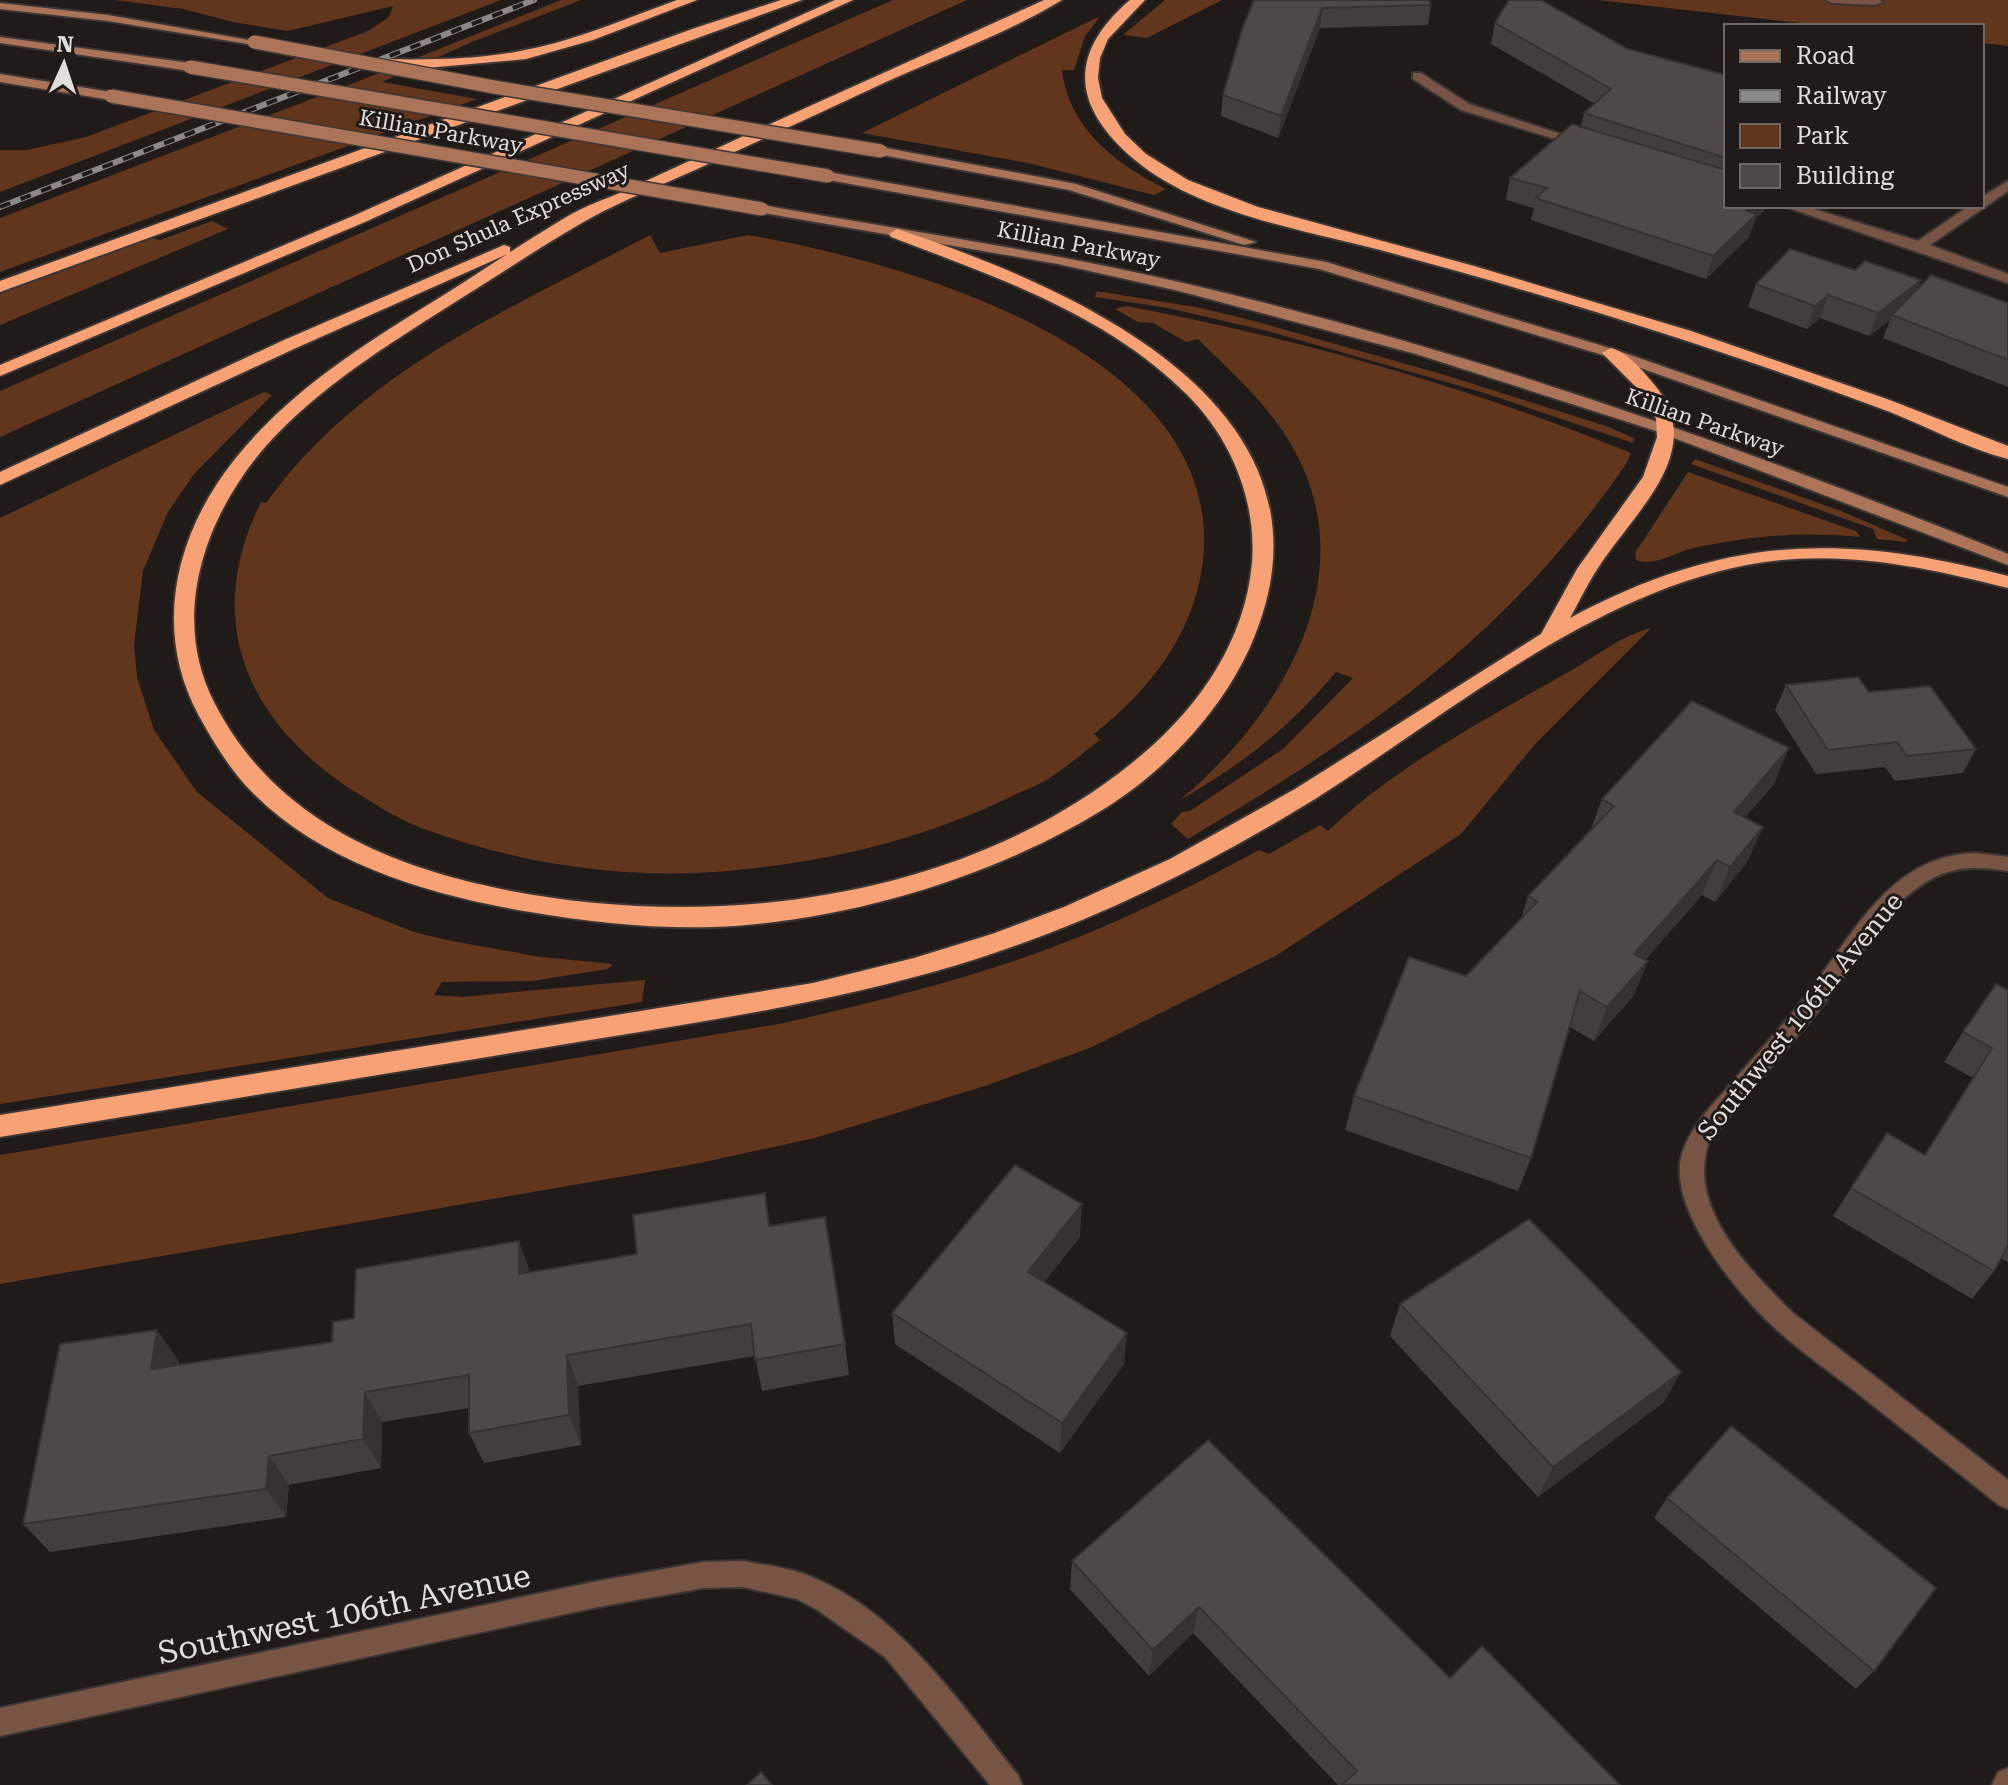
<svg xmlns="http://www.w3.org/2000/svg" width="2008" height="1785" viewBox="0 0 2008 1785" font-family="'Roboto Serif',serif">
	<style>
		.green { fill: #62351d }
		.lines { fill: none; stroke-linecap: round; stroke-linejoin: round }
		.lane-casing { stroke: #3b3634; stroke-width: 4 }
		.street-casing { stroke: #3b3634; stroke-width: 4 }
		.secondary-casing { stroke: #3b3634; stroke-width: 4 }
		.highway-casing { stroke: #3b3634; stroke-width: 4 }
		.lane { fill: #775443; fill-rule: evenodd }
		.street { fill: #775443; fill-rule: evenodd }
		.secondary { fill: #ab7458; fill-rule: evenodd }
		.highway { fill: #f8a175; fill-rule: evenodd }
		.rail-casing { stroke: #8d8987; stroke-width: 6 }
		.rail { stroke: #201b19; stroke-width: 4; stroke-dasharray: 11; stroke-linecap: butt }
		.secondary-bridge-casing { stroke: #3b3634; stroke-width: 16; stroke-linecap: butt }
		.secondary-bridge { stroke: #ab7458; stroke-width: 13 }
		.wall { fill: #433e3c }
		.shaded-wall { fill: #373231 }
		.building { fill: #4e4846; stroke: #373231; stroke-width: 2 }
		.labels { text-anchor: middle; stroke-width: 6; stroke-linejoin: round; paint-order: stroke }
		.far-street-label { font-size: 22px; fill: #e0dddb; stroke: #201b19 }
		.street-label { font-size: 26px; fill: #e0dddb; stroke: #201b19 }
		.near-street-label { font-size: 32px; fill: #e0dddb; stroke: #201b19 }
	</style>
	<rect width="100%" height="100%" fill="#201b19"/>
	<!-- green -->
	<g class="green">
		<path d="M115,0H501L0,192V150H27L86,137L368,31L389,17L393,6L288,31L233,22L183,9Z"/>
		<path d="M561,0H581L472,42L382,82L477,99L0,272V218L364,79Z"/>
		<path d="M893,0H967L0,437V391Z"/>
		<path d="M1165,0H1222L1147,38L1123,35Z"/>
		<path d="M1598,0H2008V46L1982,43V26H1826Z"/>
		<path d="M1096,18H1099L1085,36L1074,70H1062C1069,129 1116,164 1166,189L1154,195L1028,163L862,133Z"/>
		<path d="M212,221L228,229L0,325V293L151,238L160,240Z"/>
		<path d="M748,235C905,262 1225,351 1203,560C1195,633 1150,690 1094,734L1100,740C1084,752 1068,766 1051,777C1038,786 1022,791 1008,798C919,841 825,862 728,871C626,880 519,864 424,829C397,819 373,803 349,788C245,719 203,619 261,502L266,503C362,370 510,309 650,235L660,253Z"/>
		<path d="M1097,291L1201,308L1258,322L1445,375L1606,426L1634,438L1633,443L1481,392L1267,331L1168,308L1095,297Z"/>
		<path d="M1126,306C1297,338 1470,387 1631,453L1626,464C1506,639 1366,733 1188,839L1171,824L1182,812L1190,811L1283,749L1353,678L1336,672C1289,728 1243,764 1180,800C1292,706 1377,554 1274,419C1252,390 1224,365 1198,339L1186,342L1153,323L1138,322L1115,309Z"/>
		<path d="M264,392L272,395L194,474L168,512L143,571L134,645L137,677L154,730L197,792L328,898L414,932L447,940L541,957L613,964L608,969L532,981L442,982L434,995L463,997L645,980L642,1002L0,1104V518Z"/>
		<path d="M1695,459L1841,511L1908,540L1905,542L1877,539L1873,529L1691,464Z"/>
		<path d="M1688,472L1844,527L1856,531L1860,537C1804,531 1745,536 1690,549C1674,553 1653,567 1636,560L1635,553Z"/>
		<path d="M1651,628L1536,743L1461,834L1277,955L1092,1047L988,1085L815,1138L695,1164L0,1284V1155L784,1023C862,1005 939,986 1014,961C1100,932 1180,893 1259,850L1269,854L1320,825L1328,831C1397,765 1488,718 1570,671C1599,655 1618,637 1651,628Z"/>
	</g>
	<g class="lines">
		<defs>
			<path id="lane" d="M1826,0H1880L1882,2L1876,5L1832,3Z"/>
			<g id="street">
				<path d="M1413,73H1421L1469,104L1588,143L1578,146L1461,110L1413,79Z"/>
				<path d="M2008,181V191L1930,245L2008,274V283L1783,206H1804L1918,241L1969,206H1982V197Z"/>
				<path d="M1976,853L2008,857V871C1959,863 1935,870 1898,904L1816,1014L1710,1139C1684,1206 1749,1269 1793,1313L2008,1480V1509L1999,1505C1948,1465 1898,1425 1847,1385C1823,1367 1798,1349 1776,1329C1739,1296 1666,1208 1682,1154C1691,1125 1714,1104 1733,1081C1760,1051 1787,1021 1811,989C1856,930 1892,855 1976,853Z"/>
				<path d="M743,1561C763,1565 785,1567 804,1574C898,1609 957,1700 1018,1775L1022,1785H990L885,1657L816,1609L797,1599L743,1587L703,1588L598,1607L0,1736V1708L598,1581L703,1562Z"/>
				<path d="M2008,1768V1785H1992L1998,1772Z"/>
			</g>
			<g id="secondary">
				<path d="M0,3L108,15L260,42L254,45L108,21L0,9Z"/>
				<path d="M0,37L190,63L196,67L190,71L0,43Z"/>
				<path d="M0,74L111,92L117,96L111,100L0,82Z"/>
				<path d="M881,147L1076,184L1256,242L1244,245L1069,190L877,154L875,151Z"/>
				<path d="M828,172L1326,262L1616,350L2008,487V497L1606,356L1319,269L823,179V173Z"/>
				<path d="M762,205C901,230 1041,250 1179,282C1463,348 1738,445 2008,554V565L1653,430L1416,354L1179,291L1058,264L757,212L755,209Z"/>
			</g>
			<g id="highway">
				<path d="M677,0H697L593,40L526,59L427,68L378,67L371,63L378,59C427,60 477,60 525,50C578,40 627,18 677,0Z"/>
				<path d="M781,0H802L0,292V281L695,28Z"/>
				<path d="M835,0H853L365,222L0,376V365L353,216Z"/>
				<path d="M1044,0H1062C1008,33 944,56 886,82C822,112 759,141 695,170C659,186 621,201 587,220C543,245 502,273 460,299C397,339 331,379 279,432C210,502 166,611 215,704C274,818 386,866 506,890C720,932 974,899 1144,753C1201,704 1245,640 1252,563C1257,498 1229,433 1181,389C1101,312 993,276 891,237L889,234L897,229C1068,286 1348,403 1255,635C1228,704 1169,768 1107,807C996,877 844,922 713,927C652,929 590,922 530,912C433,896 322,864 252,792C230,770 214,743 199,716C152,629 175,534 235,459C289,391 366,343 439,298C482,271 526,241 568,216C585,206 606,199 624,191C657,176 689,161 722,146C829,97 937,49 1044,0Z"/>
				<path d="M1130,0H1145L1108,39L1100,58L1098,78L1102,98L1125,134L1146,154L1188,180L1258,207L1474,266L1691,331L1887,399L2008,446V459C1968,449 1928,427 1890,412C1822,386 1753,363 1684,340C1589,309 1492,280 1395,254C1312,231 1202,216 1135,160C1072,107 1067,54 1130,0Z"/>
				<path d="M504,245L510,247V253L296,348L0,485V472L284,340Z"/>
				<path d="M1611,348C1627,352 1643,371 1653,383C1708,446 1641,506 1604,559C1591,577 1581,598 1570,618C1724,536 1841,532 2008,576V588C1929,568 1847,550 1765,562C1600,586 1452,712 1315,799C1203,868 1083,927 957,965C823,1005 686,1024 548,1047C366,1077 183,1107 0,1137V1115L813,983L914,958L992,934L1064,907L1170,859L1295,789L1541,634L1577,569L1643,477L1657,437L1656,419L1648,399L1602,353Z"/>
			</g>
		</defs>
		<!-- lane casing -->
		<use href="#lane" class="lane-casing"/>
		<!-- street casing -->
		<use href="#street" class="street-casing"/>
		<!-- secondary casing -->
		<use href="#secondary" class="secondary-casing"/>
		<!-- highway casing -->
		<use href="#highway" class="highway-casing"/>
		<!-- lane -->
		<use href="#lane" class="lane"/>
		<!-- street -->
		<use href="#street" class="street"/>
		<!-- secondary -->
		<use href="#secondary" class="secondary"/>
		<!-- highway -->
		<use href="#highway" class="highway"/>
		<defs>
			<path id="rail" d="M0,207L534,0"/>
		</defs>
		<!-- rail casing -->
		<use href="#rail" class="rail-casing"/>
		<!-- rail -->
		<use href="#rail" class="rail"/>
		<defs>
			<g id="secondary-bridge">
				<path d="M254,42L494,87L881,151"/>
				<path d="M190,67L828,176"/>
				<path d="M111,96L762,209"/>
			</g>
		</defs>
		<!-- secondary-bridge casing -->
		<use href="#secondary-bridge" class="secondary-bridge-casing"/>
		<!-- secondary-bridge -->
		<use href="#secondary-bridge" class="secondary-bridge"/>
	</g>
	<!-- wall -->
	<g class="wall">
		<path d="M1254,0L1431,5L1428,25L1320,28L1278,138L1221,116L1223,95Z"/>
		<path d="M1495,23L1628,49L1726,75V206H1768L1756,218L1749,237L1706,279L1531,220L1534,208L1506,200L1510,178L1581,127L1584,113L1595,104L1491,44Z"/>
		<path d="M1855,270L1921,280L1917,290L2008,303V387L1883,338L1890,320L1869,336L1820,318L1807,329L1748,307L1756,284Z"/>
		<path d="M1786,685L1869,692L1976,749L1963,773L1895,781L1885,767L1816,774L1775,710Z"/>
		<path d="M1774,784L1744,818L1763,827L1747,862L1715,902L1702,895L1645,960L1648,961L1633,996L1594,1041L1570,1027L1531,1158L1518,1191L1345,1130L1354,1096L1521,919L1528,896L1591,829L1602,799Z"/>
		<path d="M2008,990V1262L2001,1258L1994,1271L1972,1299L1833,1216L1851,1188L1924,1155L1973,1078L1944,1062L1963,1032Z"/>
		<path d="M771,1226L845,1344L849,1375L762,1391L755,1356L578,1386L581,1445L484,1463L469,1433V1408L382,1422L381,1468L289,1485L286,1517L50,1552L23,1524L179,1361L178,1365L332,1342L354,1318L530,1272L637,1254Z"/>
		<path d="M1080,1237L1044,1282L1124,1364L1060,1453L895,1344L892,1313Z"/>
		<path d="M1400,1304L1664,1402L1538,1497L1390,1336Z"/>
		<path d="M1667,1498L1874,1671L1856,1689L1654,1518Z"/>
		<path d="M1072,1561L1450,1678L1620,1785H1338L1193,1633L1149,1676L1070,1589Z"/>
	</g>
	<!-- shaded-wall -->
	<g class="shaded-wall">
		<path d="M1322,8L1320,28L1278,138L1281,116Z"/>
		<path d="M1751,206H1768L1756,218L1749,237L1706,279L1713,256L1746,211Z"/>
		<path d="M1921,280L1912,303L1892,315L1890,320L1869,336L1878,313Z"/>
		<path d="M1830,294L1828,295L1820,318L1807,329L1815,306Z"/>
		<path d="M1789,748L1774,784L1719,848L1734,812Z"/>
		<path d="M1763,827L1747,862L1715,902L1730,867Z"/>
		<path d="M1717,860L1702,895L1620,989L1634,954Z"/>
		<path d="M1648,961L1633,996L1594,1041L1607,1007Z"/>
		<path d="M1082,1204L1080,1237L1027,1304L1028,1272Z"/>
		<path d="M519,1241L531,1274H519Z"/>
		<path d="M157,1330L179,1361L173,1399L151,1369Z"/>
		<path d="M1127,1333L1124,1364L1060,1453L1062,1423Z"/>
		<path d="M567,1355L578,1386L581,1445L569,1415Z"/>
		<path d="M1681,1372L1664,1402L1538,1497L1553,1467Z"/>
		<path d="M365,1392L382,1422L381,1468L363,1439Z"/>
		<path d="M269,1456L289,1485L286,1517L266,1489Z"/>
		<path d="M1199,1607L1193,1633L1149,1676L1153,1650Z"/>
	</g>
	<!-- building -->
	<g class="building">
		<path d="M1254,0H1429L1431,5L1322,8L1281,116L1223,95L1242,29Z"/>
		<path d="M1509,0H1541L1628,49L1726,75V158L1584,113L1611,89L1495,23Z"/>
		<path d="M1572,124L1726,170V206H1751L1746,211L1757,214L1713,256L1536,198L1547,188L1510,178Z"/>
		<path d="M1790,249L1855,270L1865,261L1921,280L1878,313L1828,295L1830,294L1815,306L1756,284Z"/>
		<path d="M1931,275L2008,303V360L1892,315Z"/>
		<path d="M1858,677L1869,692L1930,686L1976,749L1907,756L1897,742L1828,750L1786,685Z"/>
		<path d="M1692,701L1789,748L1734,812L1763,827L1730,867L1717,860L1634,954L1648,961L1607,1007L1580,991L1531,1158L1354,1096L1409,957L1466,976L1537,902L1528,896L1614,806L1602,799Z"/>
		<path d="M1996,984L2008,990V1246L1994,1271L1851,1188L1887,1133L1925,1155L1992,1048L1963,1032Z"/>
		<path d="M1015,1165L1082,1204L1028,1272L1127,1333L1062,1423L892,1313Z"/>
		<path d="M765,1193L769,1226L825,1217L845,1344L755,1360L751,1324L567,1355L569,1415L469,1433V1375L365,1392L363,1439L269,1456L266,1489L23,1524L60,1344L157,1330L151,1369L332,1342L333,1322L354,1318L356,1269L519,1241V1274L637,1254L633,1215Z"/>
		<path d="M1529,1219L1681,1372L1553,1467L1400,1304Z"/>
		<path d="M1731,1426L1936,1588L1874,1671L1667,1498Z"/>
		<path d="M1208,1440L1450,1678L1482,1646L1620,1785H1342L1357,1771L1199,1607L1153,1650L1072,1561Z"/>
		<path d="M761,1772L772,1785H747Z"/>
	</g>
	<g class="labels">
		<!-- far-street labels -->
		<g class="far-street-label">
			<text transform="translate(441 131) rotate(10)" y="8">Killian Parkway</text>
			<text transform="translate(518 217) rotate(-24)" y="8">Don Shula Expressway</text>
			<text transform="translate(1079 244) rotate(11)" y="8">Killian Parkway</text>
			<text transform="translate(1705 422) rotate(19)" y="8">Killian Parkway</text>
		</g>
		<!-- street labels -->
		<g class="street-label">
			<text transform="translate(1800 1016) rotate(-51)" y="9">Southwest 106th Avenue</text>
		</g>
		<!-- near-street labels -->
		<g class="near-street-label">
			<text transform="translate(344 1614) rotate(-12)" y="11">Southwest 106th Avenue</text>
		</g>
	</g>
	<!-- legend -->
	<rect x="1724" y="24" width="260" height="184" fill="#201b19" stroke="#6d6967" stroke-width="2"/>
	<rect x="1740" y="50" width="40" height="12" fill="#ab7458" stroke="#6d6967" stroke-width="2"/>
	<text x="1796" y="64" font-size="24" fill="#e0dddb">Road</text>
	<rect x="1740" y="90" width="40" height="12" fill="#8d8987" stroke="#6d6967" stroke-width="2"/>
	<text x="1796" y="104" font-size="24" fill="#e0dddb">Railway</text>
	<rect x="1740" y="124" width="40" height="24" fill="#62351d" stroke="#6d6967" stroke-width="2"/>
	<text x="1796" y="144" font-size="24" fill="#e0dddb">Park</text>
	<rect x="1740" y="164" width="40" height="24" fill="#4e4846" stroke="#6d6967" stroke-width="2"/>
	<text x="1796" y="184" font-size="24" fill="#e0dddb">Building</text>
	<!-- north arrow -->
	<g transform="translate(64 64) rotate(3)" stroke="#201b19" stroke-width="6" paint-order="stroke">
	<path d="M0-6L14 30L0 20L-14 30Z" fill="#e0dddb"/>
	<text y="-12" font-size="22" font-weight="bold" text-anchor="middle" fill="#e0dddb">N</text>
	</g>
</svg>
